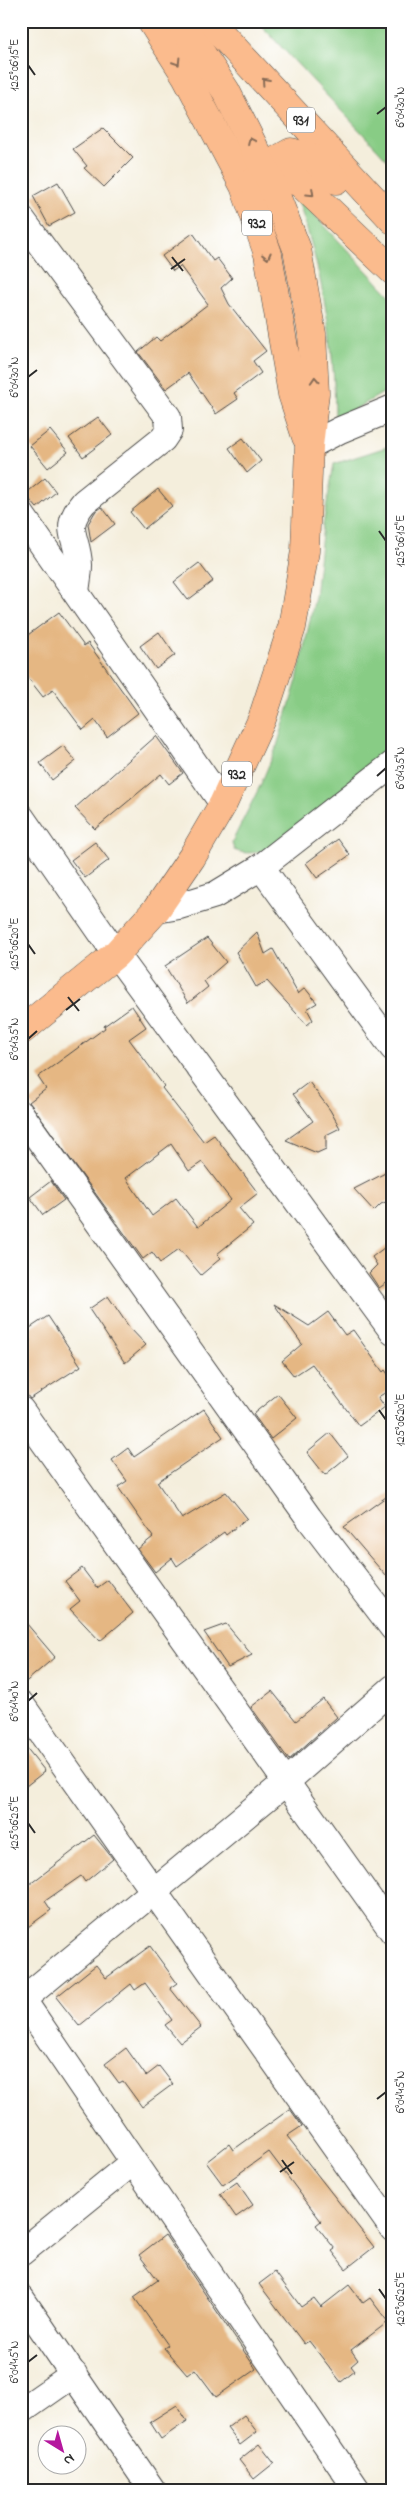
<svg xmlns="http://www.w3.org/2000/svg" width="414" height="2512" viewBox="0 0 414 2512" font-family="'Indie Flower',sans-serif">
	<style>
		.green { fill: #88cc85; stroke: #5a7c58 }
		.building { fill: #e5b783; fill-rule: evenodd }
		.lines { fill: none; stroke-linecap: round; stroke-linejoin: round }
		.street-casing { stroke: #494846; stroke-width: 28 }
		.primary-casing { stroke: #494846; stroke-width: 29 }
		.street { stroke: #fff; stroke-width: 26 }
		.primary { stroke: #fbbb8d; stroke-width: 28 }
		.oneway { stroke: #896c57 }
		.ticks { fill: none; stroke: #2b2b2b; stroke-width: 2 }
		.labels { text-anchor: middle; stroke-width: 5; stroke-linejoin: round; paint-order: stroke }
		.shield { fill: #fff; stroke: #6b6b6b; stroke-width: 1 }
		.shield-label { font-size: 15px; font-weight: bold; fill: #2b2b2b }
		.neatline { fill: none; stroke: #2b2b2b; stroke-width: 2 }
		.ticks-label { font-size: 12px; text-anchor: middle; fill: #2b2b2b }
	</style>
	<rect width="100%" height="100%" fill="#fff"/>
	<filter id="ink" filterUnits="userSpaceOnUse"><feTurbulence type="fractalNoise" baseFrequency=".02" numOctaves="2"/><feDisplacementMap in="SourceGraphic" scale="10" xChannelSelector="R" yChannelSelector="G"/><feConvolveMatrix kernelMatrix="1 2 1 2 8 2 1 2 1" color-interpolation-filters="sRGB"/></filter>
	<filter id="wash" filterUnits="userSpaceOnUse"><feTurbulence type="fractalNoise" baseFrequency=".0096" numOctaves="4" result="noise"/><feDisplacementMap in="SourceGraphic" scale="20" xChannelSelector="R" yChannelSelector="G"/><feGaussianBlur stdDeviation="1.12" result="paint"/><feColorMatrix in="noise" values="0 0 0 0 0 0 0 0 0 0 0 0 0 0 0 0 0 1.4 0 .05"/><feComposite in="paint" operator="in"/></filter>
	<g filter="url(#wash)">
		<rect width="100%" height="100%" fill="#f4eedc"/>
		<!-- green -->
		<g class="green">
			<path d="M257,21H393V166Z"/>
			<path d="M296,195L393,299V387L335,421C335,341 322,270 296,195Z"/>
			<path d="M393,445V749L282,843C266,850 251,857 234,850L232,842L260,786L277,746L297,680L315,597L323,525L334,464Z"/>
		</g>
		<g id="blocks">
			<!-- building -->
			<g class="building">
				<path d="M103,128L133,158L104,187L84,168L87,166L73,149Z"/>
				<path d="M58,182L75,212L49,226L33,196Z"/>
				<path d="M193,233L213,261L217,258L232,278L221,288L229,304L266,351L253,361L261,373L234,393L238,399L216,414L188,373L166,389L138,352L156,337L160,341L208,304L180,266L173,271L162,256Z"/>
				<path d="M98,417L112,435L83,457L69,438Z"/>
				<path d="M50,430L68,452L48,468L30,446Z"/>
				<path d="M243,438L261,461L247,473L229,448Z"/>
				<path d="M45,478L56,492L37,508L25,494Z"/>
				<path d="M158,489L172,506L144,529L130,512Z"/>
				<path d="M102,507L115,524L91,542L88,524L95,512Z"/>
				<path d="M199,563L213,581L188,600L174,582Z"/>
				<path d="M59,612L84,646L88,643L138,713L107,737L95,720L83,730L53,690L43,697L21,669V640Z"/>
				<path d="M159,632L175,655L156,669L140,646Z"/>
				<path d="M156,736L183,773L169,784L161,774L95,829L75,808Z"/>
				<path d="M63,746L76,761L52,780L40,763Z"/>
				<path d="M338,839L350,855L317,878L306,863Z"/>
				<path d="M95,842L109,860L85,878L71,860Z"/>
				<path d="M257,932L265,954L273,949L298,994L305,988L317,1003L307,1009L313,1020L307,1025L267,981L256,987L236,952Z"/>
				<path d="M207,938L226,962L204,981L208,987L188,1003L165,966Z"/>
				<path d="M132,1006L146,1027L129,1039L164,1086L162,1088L204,1142L214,1135L258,1193L239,1208L253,1225L217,1254L221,1258L201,1275L179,1249L160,1263L152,1252L143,1259L29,1102L46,1089L38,1077L105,1028L104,1026ZM171,1144L189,1171L202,1162L231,1200L198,1227L176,1198L152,1216L126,1178Z"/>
				<path d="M309,1082L330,1110L340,1128L326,1135V1149L317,1153L286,1140L313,1121L293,1094Z"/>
				<path d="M393,1169V1199L381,1204L374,1211L354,1189Z"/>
				<path d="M51,1181L64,1200L43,1215L30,1197Z"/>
				<path d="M393,1241V1290L388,1282L379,1288L369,1273L377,1265L372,1257Z"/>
				<path d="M108,1296L129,1327L146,1345L125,1363L89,1309Z"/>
				<path d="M274,1304L309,1326L328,1312L345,1335L353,1330L383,1372L385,1370L393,1381V1388L378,1397L385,1407L359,1426L312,1364L294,1376L282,1361L302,1344Z"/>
				<path d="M48,1316L81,1366L30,1399L21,1387V1346L30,1341L24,1332Z"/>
				<path d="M278,1394L297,1418L271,1439L253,1414Z"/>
				<path d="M204,1409L223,1437L157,1482L182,1519L226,1492L247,1518L226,1535L224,1532L177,1566L172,1558L155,1572L138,1549L153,1537L118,1487L127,1481L112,1460L128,1448L134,1457Z"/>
				<path d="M330,1433L348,1456L325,1475L307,1452Z"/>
				<path d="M393,1492V1584L344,1527Z"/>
				<path d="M82,1568L97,1588L108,1580L133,1613L100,1641L70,1609L80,1601L65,1581Z"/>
				<path d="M21,1617L55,1657L21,1686Z"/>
				<path d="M226,1624L252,1655L228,1667L204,1632Z"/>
				<path d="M272,1691L296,1721L323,1699L337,1717L289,1760L251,1707Z"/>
				<path d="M21,1741L45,1771L21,1790Z"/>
				<path d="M94,1835L113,1859L85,1882L81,1876L45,1901L51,1910L21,1932V1891Z"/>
				<path d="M150,1946L177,1983L170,1988L201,2027L180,2043L165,2025L172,2020L145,1983L135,1990L131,1984L79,2026L56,1997L96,1965L106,1978Z"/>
				<path d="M126,2048L146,2076L159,2066L173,2084L142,2107L123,2081L119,2083L105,2064Z"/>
				<path d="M290,2109L302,2126L287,2136L374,2247L346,2269L332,2251L335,2249L316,2225L321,2221L269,2152L223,2185L206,2162L229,2144L233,2150Z"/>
				<path d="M237,2182L253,2205L236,2217L220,2194Z"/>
				<path d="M165,2235L256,2369L216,2397L195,2369L187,2375L164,2348L168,2345L134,2297L158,2280L139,2255Z"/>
				<path d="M275,2272L301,2307L314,2298L321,2307L349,2285L363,2303L370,2298L388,2322L351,2350L358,2360L351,2366L355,2371L341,2382L309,2341L304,2344L259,2284Z"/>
				<path d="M177,2405L187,2421L161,2439L150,2422Z"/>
				<path d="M244,2415L257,2432L240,2445L227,2428Z"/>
				<path d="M259,2444L274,2463L254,2479L239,2460Z"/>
			</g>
		</g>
	</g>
	<g filter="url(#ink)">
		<use href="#blocks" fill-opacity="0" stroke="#494846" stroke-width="1"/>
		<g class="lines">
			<defs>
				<g id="street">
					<path d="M21,218L168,417L169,430L163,439L84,502C61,530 78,535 79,565C79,574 77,583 76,592"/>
					<path d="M309,446L340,430L393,408"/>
					<path d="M21,514L223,804"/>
					<path d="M21,817L116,954L393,1332"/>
					<path d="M261,867L393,1048"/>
					<path d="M156,910L179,906L215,895L261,867L393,764"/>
					<path d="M21,1114L309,1518L393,1628"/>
					<path d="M21,1410L393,1932"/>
					<path d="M21,1704L393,2229"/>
					<path d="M21,1997L358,2491"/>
					<path d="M21,2001L286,1782L393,1688"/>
					<path d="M21,2253L133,2162"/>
					<path d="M21,2298L153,2491"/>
					<path d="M21,2411L74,2374"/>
				</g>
				<g id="primary">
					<path d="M151,21L186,76L244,186L268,254L292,394L306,437"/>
					<path d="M209,21L393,220"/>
					<path d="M268,175L299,182L393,271"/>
					<path d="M253,182L268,175L277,160L291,152L313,158L336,180"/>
					<path d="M21,1031L116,954L156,910L192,857L223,804L262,719L292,627L305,551L309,446L315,393L312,334L297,249L268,175L226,91L180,21"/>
				</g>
			</defs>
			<!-- street casing -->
			<use href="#street" class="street-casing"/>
			<!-- primary casing -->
			<use href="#primary" class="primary-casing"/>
			<!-- street -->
			<use href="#street" class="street"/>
			<!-- primary -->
			<use href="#primary" class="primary"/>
		</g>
		<!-- one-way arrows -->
		<defs><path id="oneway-chevron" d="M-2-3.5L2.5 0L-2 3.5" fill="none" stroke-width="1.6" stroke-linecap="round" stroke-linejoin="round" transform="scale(1.25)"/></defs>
		<g class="oneway">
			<use href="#oneway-chevron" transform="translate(177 62) rotate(58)"/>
			<use href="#oneway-chevron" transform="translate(265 81) rotate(-132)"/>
			<use href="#oneway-chevron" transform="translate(251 141) rotate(-116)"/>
			<use href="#oneway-chevron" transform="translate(311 193) rotate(43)"/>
			<use href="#oneway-chevron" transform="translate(267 256) rotate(76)"/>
			<use href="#oneway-chevron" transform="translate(315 380) rotate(-93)"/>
		</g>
	</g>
	<!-- ticks -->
	<path class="ticks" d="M28,65L35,75M377,114L386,107M172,257L183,271M171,269L185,259M28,377L37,370M379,531L386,541M377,776L386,768M28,944L35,954M68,997L79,1011M66,1010L80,999M28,1039L37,1031M379,1410L386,1420M28,1701L37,1693M28,1823L35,1833M377,2099L386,2092M282,2160L292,2174M280,2172L294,2162M379,2289L386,2299M28,2362L37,2355"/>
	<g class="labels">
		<!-- shield labels -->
		<g class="shield">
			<rect x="287" y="107.5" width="28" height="25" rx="4"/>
			<rect x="242" y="210.5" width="30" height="25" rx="4"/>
			<rect x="222" y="761.5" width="30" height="25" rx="4"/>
		</g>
		<g class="shield-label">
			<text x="301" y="125">931</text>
			<text x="257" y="228">932</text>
			<text x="237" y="779">932</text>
		</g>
	</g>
	<!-- margin -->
	<rect width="414" height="2512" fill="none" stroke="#fff" stroke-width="55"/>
	<!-- north arrow -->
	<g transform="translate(62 2450) rotate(143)"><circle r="24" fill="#ffffff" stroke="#aaaaaa"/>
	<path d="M0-4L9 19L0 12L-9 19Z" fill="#b5179e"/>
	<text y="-8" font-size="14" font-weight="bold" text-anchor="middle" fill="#2b2b2b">N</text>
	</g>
	<rect x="28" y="28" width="358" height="2456" class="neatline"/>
	<g class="ticks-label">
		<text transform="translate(14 65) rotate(-90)" y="4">125°06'15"E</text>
		<text transform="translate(400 107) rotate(-90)" y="4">6°04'30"N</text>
		<text transform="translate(14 377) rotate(-90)" y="4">6°04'30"N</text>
		<text transform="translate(400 541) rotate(-90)" y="4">125°06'15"E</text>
		<text transform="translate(400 768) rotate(-90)" y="4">6°04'35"N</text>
		<text transform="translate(14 944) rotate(-90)" y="4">125°06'20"E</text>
		<text transform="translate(14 1039) rotate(-90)" y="4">6°04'35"N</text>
		<text transform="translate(400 1420) rotate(-90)" y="4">125°06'20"E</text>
		<text transform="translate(14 1701) rotate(-90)" y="4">6°04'40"N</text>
		<text transform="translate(14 1823) rotate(-90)" y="4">125°06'25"E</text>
		<text transform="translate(400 2092) rotate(-90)" y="4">6°04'45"N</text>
		<text transform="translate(400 2299) rotate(-90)" y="4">125°06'25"E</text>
		<text transform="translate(14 2362) rotate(-90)" y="4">6°04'45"N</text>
	</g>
</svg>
